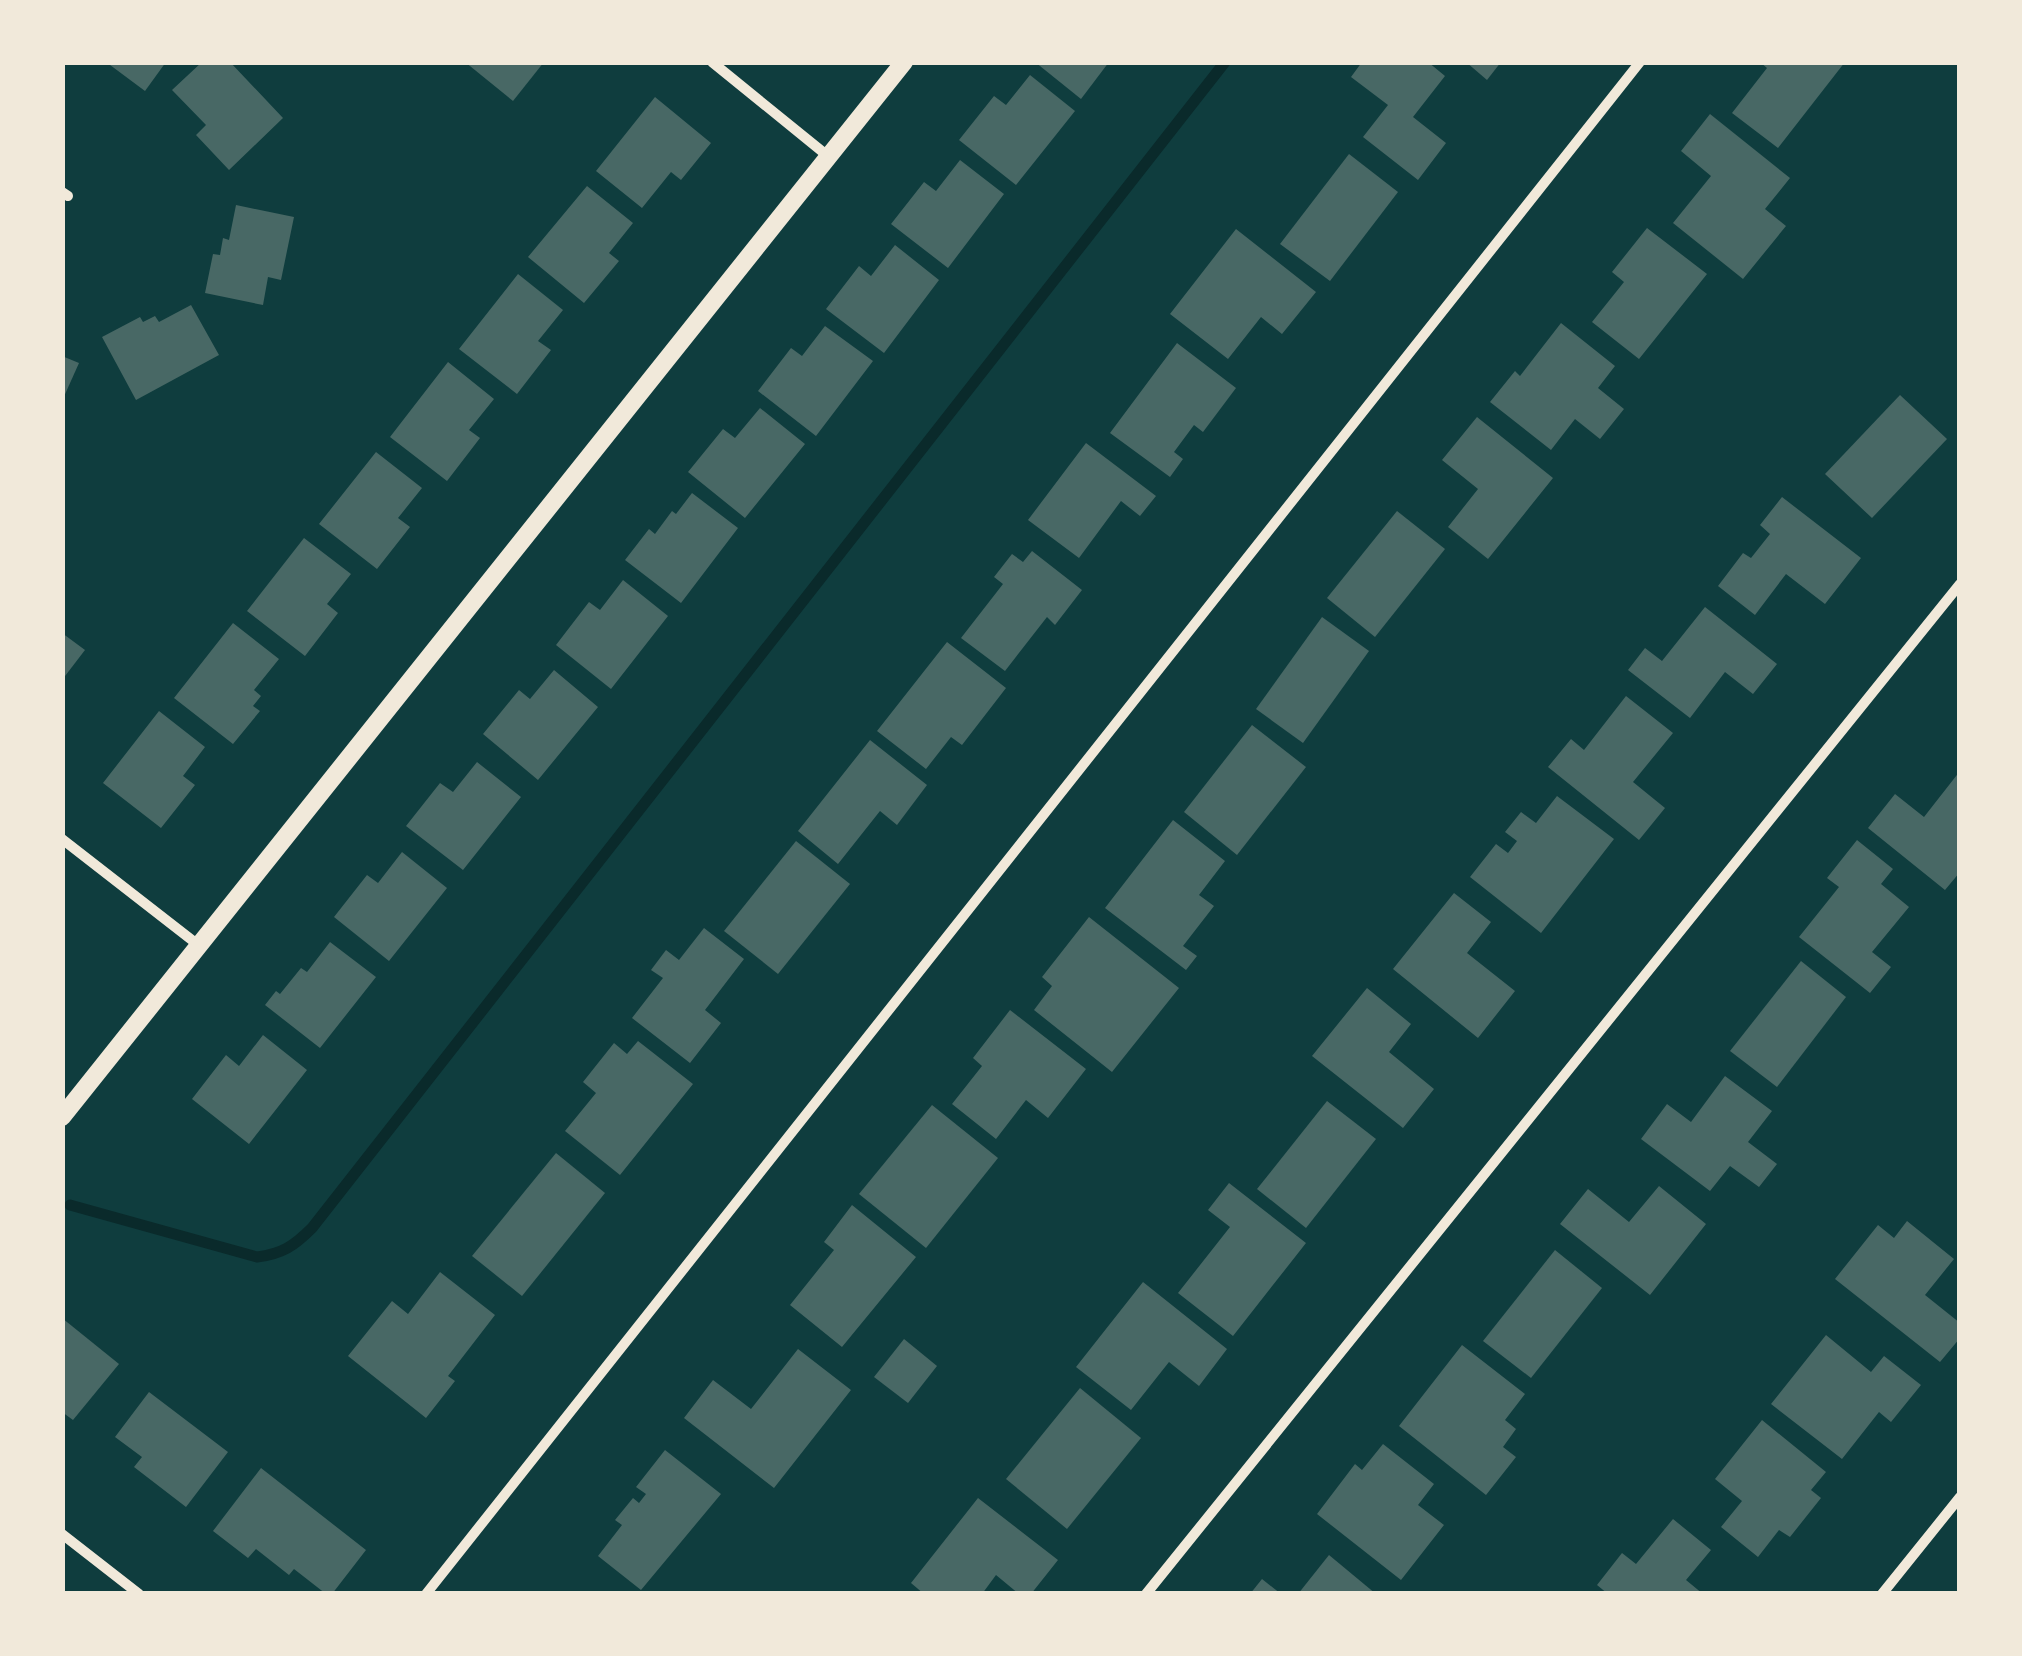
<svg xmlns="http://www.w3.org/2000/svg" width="2022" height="1656" viewBox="0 0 2022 1656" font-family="Figtree,sans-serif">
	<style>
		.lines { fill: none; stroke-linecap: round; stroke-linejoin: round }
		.stream { stroke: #0a2a2b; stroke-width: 11 }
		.building { fill: #486865 }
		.minor { stroke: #f1e9da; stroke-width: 10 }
		.tertiary { stroke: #f1e9da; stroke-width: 18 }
	</style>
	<rect width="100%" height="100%" fill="#0f3d3e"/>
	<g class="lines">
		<!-- stream -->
		<path class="stream" d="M70,1205L257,1257C282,1254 294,1246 312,1228L1225,62"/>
	</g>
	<!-- building -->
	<g class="building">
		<path d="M106,62H166L145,91Z"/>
		<path d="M202,62H230L283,118L229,170L196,135L206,125L172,90Z"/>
		<path d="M465,62H544L513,101Z"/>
		<path d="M1035,62H1109L1081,99Z"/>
		<path d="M1362,62H1428L1445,76L1413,117L1446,143L1418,180L1363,137L1388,105L1351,77Z"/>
		<path d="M1466,62H1501L1487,80Z"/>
		<path d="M1760,62H1845L1778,148L1732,113L1767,68Z"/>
		<path d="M1030,75L1075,111L1016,185L959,140L994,96L1006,105Z"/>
		<path d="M655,97L711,143L681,180L671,172L642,208L596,171Z"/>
		<path d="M1710,114L1790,178L1765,209L1786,226L1743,279L1673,223L1711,176L1681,151Z"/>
		<path d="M1349,154L1398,192L1330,281L1280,244Z"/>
		<path d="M960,160L1004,194L948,268L891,224L924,182L936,191Z"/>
		<path d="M587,186L633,223L609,253L619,261L584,303L528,257Z"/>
		<path d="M236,205L294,217L281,280L268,277L263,305L205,293L213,254L220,255L223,238L229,240Z"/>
		<path d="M1647,228L1707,274L1639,359L1592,322L1624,282L1612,272Z"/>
		<path d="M1236,229L1316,292L1282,334L1261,317L1228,359L1170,314Z"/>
		<path d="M895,245L939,280L884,353L826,309L859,266L871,276Z"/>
		<path d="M518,274L563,310L538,341L551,350L517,394L459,349Z"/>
		<path d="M191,305L219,355L136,400L102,337L140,317L143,322L155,316L159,322Z"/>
		<path d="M1561,323L1615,366L1598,388L1624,409L1600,439L1575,419L1551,450L1490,402L1515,371L1520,376Z"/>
		<path d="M825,326L873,361L816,436L758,391L791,348L802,356Z"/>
		<path d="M1177,343L1236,388L1203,432L1194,425L1174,452L1183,459L1170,477L1110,433Z"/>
		<path d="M62,356L79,363L62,401Z"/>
		<path d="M448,362L494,399L469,430L480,438L447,481L390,437Z"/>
		<path d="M1900,395L1947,439L1872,518L1825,474Z"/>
		<path d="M760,408L805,444L745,518L688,472L723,429L735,438Z"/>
		<path d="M1477,417L1553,478L1488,559L1448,527L1478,489L1442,460Z"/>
		<path d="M1086,443L1156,496L1140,516L1121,501L1079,558L1028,520Z"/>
		<path d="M376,452L422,488L398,518L410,527L377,569L319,524Z"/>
		<path d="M692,493L738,528L681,603L625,560L649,529L655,534L672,511L676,514Z"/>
		<path d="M1782,497L1861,558L1825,604L1786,574L1755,615L1718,586L1743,553L1751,558L1770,534L1760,525Z"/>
		<path d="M1397,511L1445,549L1375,637L1327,598Z"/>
		<path d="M304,538L351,574L327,604L338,613L305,656L247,611Z"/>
		<path d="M1032,551L1082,590L1055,625L1047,617L1005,671L961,638L1003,584L994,577L1012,554L1023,562Z"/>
		<path d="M623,580L668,616L611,689L556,645L589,602L600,610Z"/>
		<path d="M1705,607L1777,664L1753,694L1725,672L1690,718L1628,670L1645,648L1662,661Z"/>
		<path d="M1322,617L1369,651L1303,743L1256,709Z"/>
		<path d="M233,623L279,659L254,690L261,696L253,706L260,711L233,744L174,698Z"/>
		<path d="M62,633L85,650L62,680Z"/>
		<path d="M947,642L1006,688L962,745L951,737L926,769L877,731Z"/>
		<path d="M554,670L598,707L538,780L483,734L519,690L530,699Z"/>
		<path d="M1626,696L1673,733L1633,782L1665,808L1639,840L1548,767L1571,739L1584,750Z"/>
		<path d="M159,711L205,747L183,776L195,785L161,828L103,783Z"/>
		<path d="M1252,725L1306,767L1237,855L1184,812Z"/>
		<path d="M870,740L927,785L897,825L880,811L838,864L798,831Z"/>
		<path d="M477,762L521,797L463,870L406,826L440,783L453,792Z"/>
		<path d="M1960,771V872L1945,890L1868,828L1895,794L1924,817Z"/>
		<path d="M1557,796L1614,839L1541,933L1470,877L1496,844L1508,853L1517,841L1505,832L1521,812L1536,823Z"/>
		<path d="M1173,820L1225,861L1199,895L1214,906L1183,946L1197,956L1186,970L1105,908Z"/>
		<path d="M1857,840L1893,869L1881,884L1909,907L1872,952L1891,967L1870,993L1799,937L1839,887L1827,878Z"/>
		<path d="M796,841L850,884L778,974L724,931Z"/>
		<path d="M402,852L447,888L389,961L334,917L367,875L378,883Z"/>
		<path d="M1454,893L1491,922L1467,953L1515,991L1478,1038L1393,969Z"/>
		<path d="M1089,917L1179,988L1112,1072L1034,1010L1052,986L1042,977Z"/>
		<path d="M704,928L744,959L705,1010L721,1023L690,1063L632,1018L663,978L651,970L666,950L679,960Z"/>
		<path d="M330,942L376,977L320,1048L265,1005L276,991L280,994L301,968L307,972Z"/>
		<path d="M1801,961L1846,997L1777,1087L1730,1051Z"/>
		<path d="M1367,988L1411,1024L1389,1052L1434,1089L1403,1128L1312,1056Z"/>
		<path d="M1010,1010L1086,1069L1048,1118L1026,1100L996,1139L952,1104L982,1066L973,1058Z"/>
		<path d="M263,1035L307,1070L249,1144L192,1099L226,1055L239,1066Z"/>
		<path d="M638,1041L693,1084L620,1175L565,1131L596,1093L583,1082L614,1043L627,1054Z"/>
		<path d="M1725,1076L1772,1111L1748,1142L1777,1164L1759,1187L1730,1166L1710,1191L1641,1139L1667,1104L1691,1122Z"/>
		<path d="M1327,1101L1376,1139L1306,1228L1257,1189Z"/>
		<path d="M932,1105L998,1158L926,1248L859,1194Z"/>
		<path d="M556,1153L605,1193L522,1296L472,1256Z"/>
		<path d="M1229,1183L1306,1243L1233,1336L1178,1293L1230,1227L1208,1210Z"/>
		<path d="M1659,1186L1706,1224L1650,1295L1560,1224L1588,1189L1629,1222Z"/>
		<path d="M852,1205L916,1257L842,1347L790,1305L834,1250L824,1242Z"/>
		<path d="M1907,1221L1954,1259L1925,1295L1960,1323V1338L1940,1362L1835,1279L1878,1225L1894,1238Z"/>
		<path d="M1555,1250L1602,1288L1531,1378L1483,1341Z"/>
		<path d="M440,1272L495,1315L448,1376L455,1381L426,1418L348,1356L392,1301L408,1314Z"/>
		<path d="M1143,1282L1227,1349L1199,1386L1169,1362L1131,1410L1076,1367Z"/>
		<path d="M62,1318L119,1364L73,1420L62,1412Z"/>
		<path d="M1826,1335L1871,1372L1884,1356L1921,1385L1891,1422L1879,1412L1842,1459L1771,1404Z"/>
		<path d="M904,1339L937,1366L908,1403L874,1377Z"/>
		<path d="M1462,1345L1525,1394L1505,1420L1516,1429L1503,1447L1516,1457L1486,1495L1399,1426Z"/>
		<path d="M798,1349L851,1390L774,1488L684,1418L713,1380L751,1409Z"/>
		<path d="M1080,1388L1141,1438L1067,1529L1006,1479Z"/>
		<path d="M149,1392L228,1452L186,1507L134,1467L142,1457L115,1437Z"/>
		<path d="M1762,1420L1826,1472L1811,1490L1821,1498L1790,1537L1779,1530L1758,1557L1721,1527L1742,1501L1715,1479Z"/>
		<path d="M1383,1444L1434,1484L1418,1505L1444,1525L1401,1580L1317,1514L1355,1464L1362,1470Z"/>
		<path d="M665,1450L721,1494L641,1590L598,1556L622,1525L615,1520L633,1498L639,1503L646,1494L636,1487Z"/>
		<path d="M261,1468L366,1550L332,1594H326L294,1569L289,1575L256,1549L248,1558L213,1531Z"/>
		<path d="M978,1498L1058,1560L1031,1594H1019L996,1575L982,1594H924L911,1583Z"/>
		<path d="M1673,1519L1711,1550L1686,1580L1703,1594H1608L1597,1585L1622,1553L1636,1564Z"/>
		<path d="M1329,1555L1376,1594H1298Z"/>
		<path d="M1262,1579L1281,1594H1250Z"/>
	</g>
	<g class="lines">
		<!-- minor -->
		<g class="minor">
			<path d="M712,62L829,157"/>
			<path d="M62,192L68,196"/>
			<path d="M62,839L197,944"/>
			<path d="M62,1534L139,1594"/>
			<path d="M426,1594L1640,62"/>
			<path d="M1146,1594L1960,584"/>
			<path d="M1882,1594L1960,1497"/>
		</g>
		<!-- tertiary -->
		<path class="tertiary" d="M62,1117L904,62"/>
	</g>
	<!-- border -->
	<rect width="2022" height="1656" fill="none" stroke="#f1e9da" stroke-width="130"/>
</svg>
